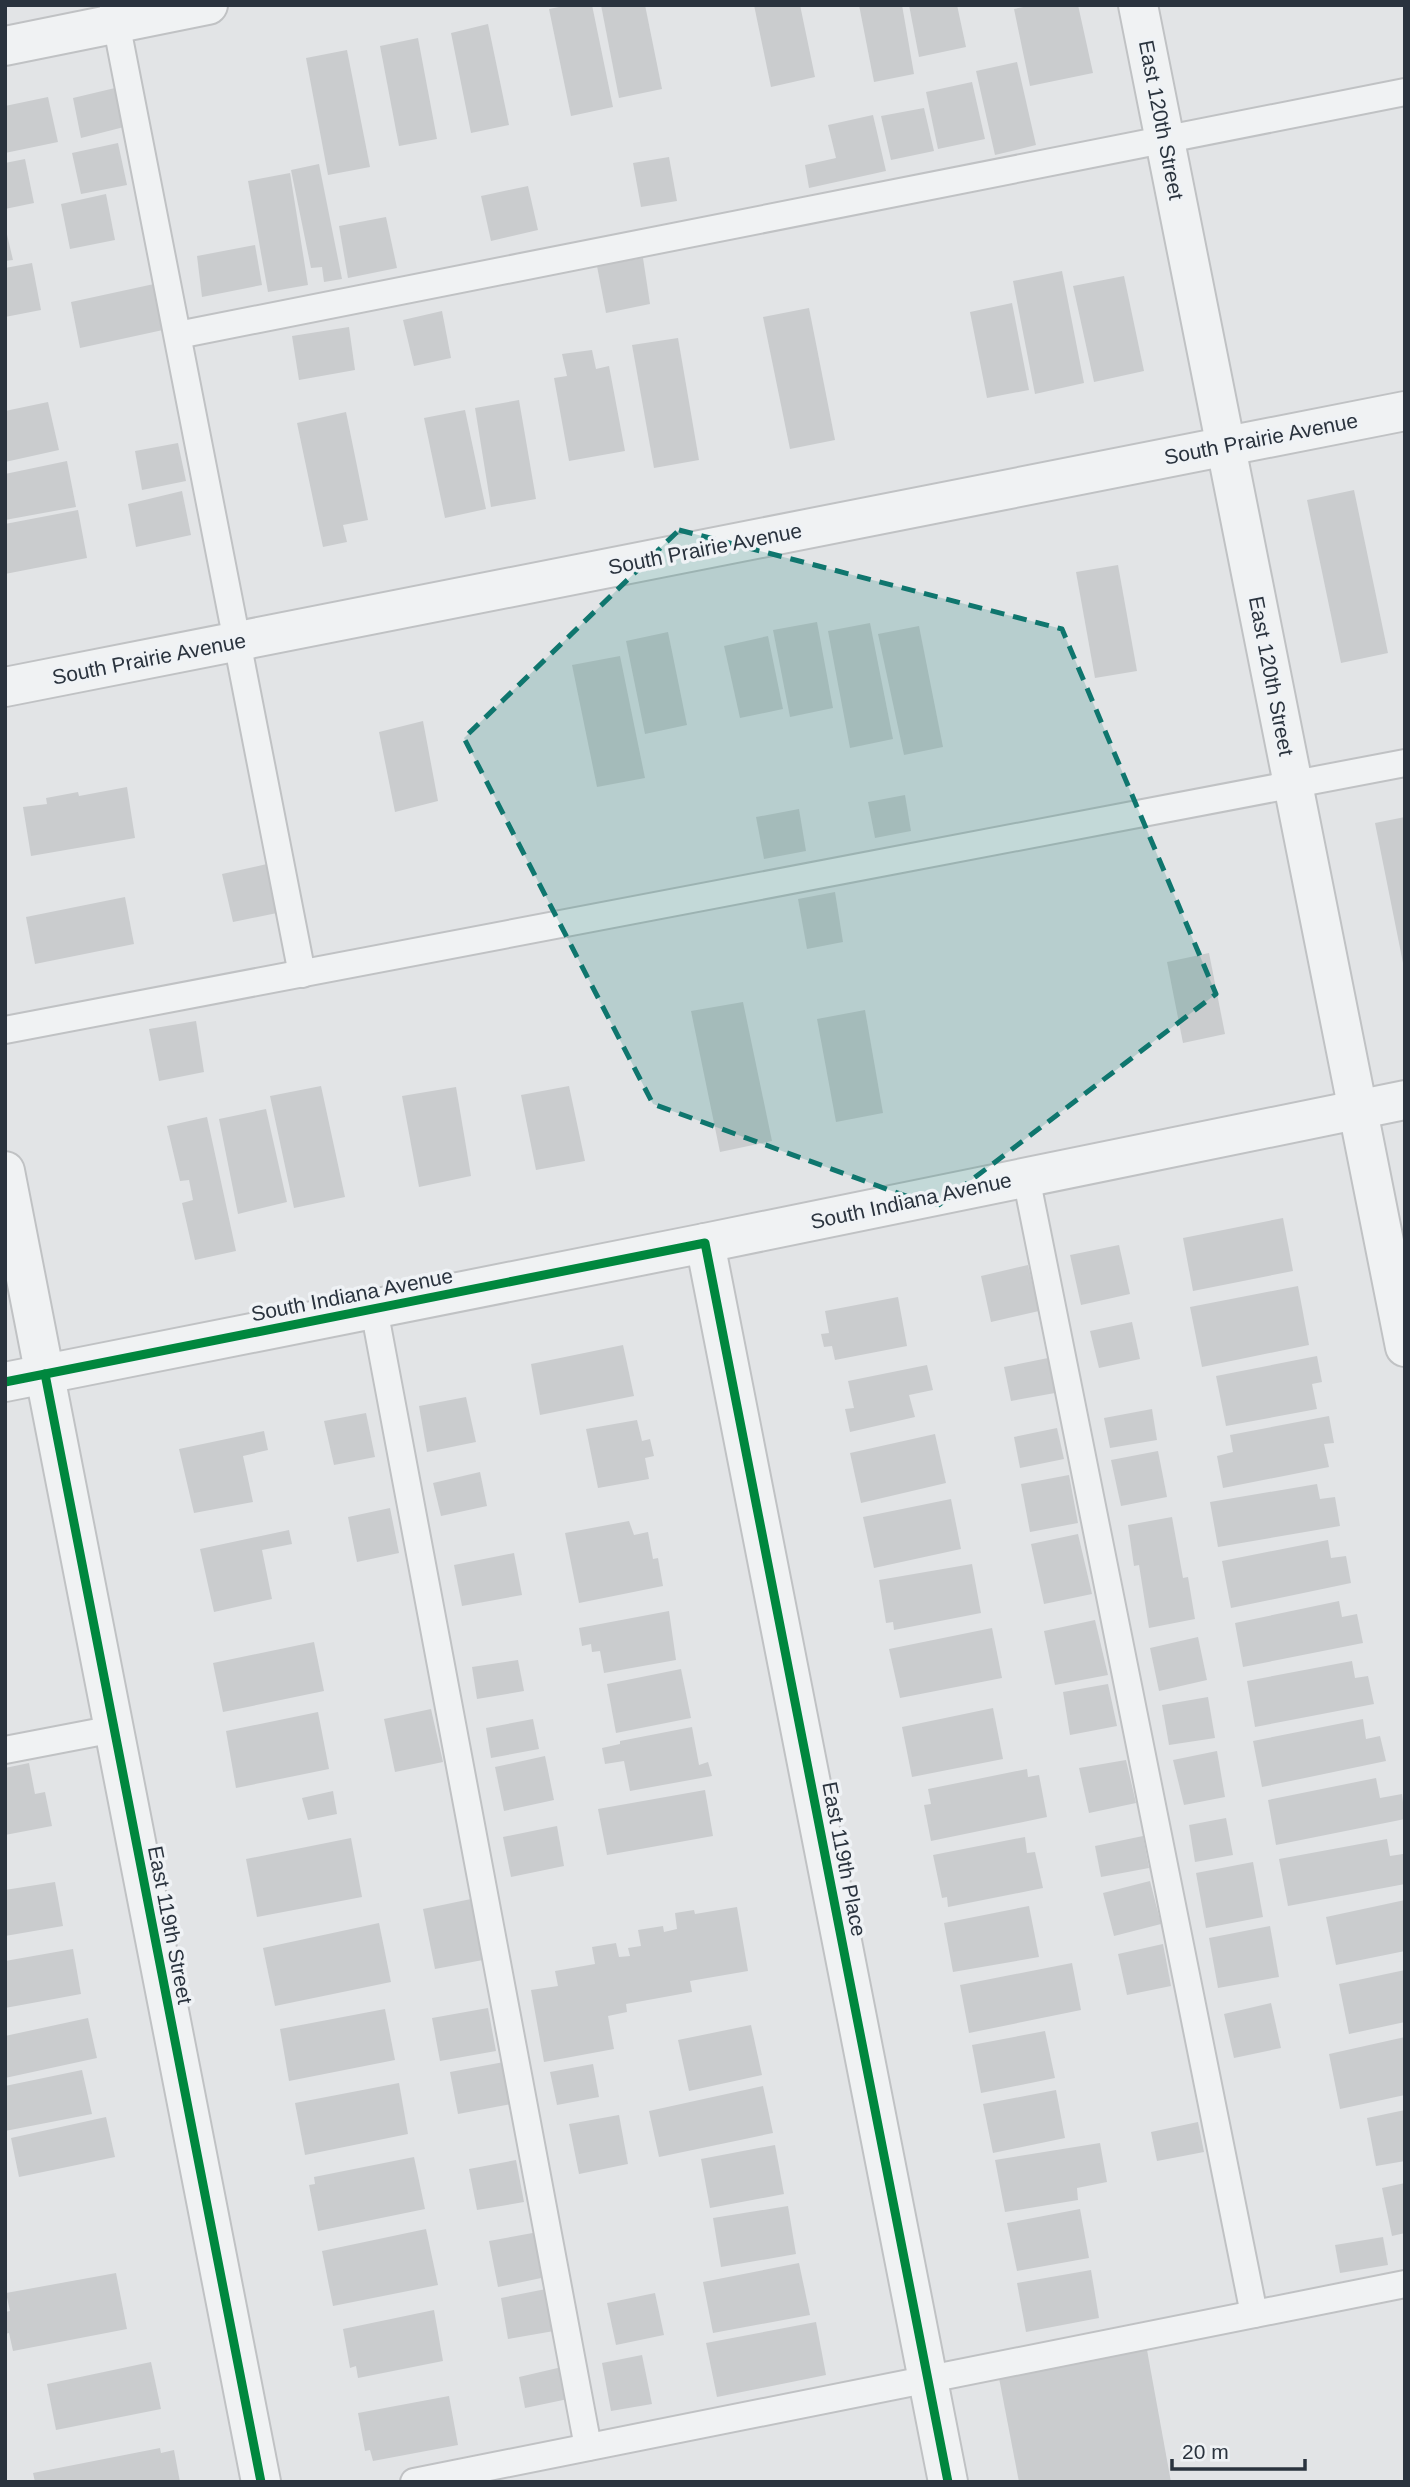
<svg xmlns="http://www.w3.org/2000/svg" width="1410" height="2487" viewBox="0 0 1410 2487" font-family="Helvetica,sans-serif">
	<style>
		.building { fill: #caccce }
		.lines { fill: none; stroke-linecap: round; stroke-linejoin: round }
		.service-casing { stroke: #c0c2c4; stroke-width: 30 }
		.minor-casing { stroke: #c0c2c4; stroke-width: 42 }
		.service { stroke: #f0f2f3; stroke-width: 26 }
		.minor { stroke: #f0f2f3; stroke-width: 38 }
		.cycleway-casing { stroke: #eff2f5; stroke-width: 13 }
		.cycleway { stroke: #00873e; stroke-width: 9 }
		.marked { fill: #0f766e; fill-opacity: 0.2; stroke: #0f766e; stroke-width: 5; stroke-dasharray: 14 9; stroke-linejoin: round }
		.labels { text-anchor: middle; stroke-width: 7; stroke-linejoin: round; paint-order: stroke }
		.street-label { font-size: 21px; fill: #2a333e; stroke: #eff2f5 }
	</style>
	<rect width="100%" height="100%" fill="#e2e4e6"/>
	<!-- building -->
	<g class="building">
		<path d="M569,5H592L613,107L571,116L549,9Z"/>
		<path d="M601,5H645L662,89L619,98Z"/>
		<path d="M754,5H800L815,77L771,87Z"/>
		<path d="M859,5H902L914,74L874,82Z"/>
		<path d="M909,5H957L966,47L919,57Z"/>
		<path d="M1033,5H1066L1067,7L1078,5L1093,73L1030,86L1014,9Z"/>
		<path d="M488,24L509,125L471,133L451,33Z"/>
		<path d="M418,38L437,139L399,146L380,46Z"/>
		<path d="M347,50L370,167L328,175L306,58Z"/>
		<path d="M1017,62L1036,145L995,155L976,71Z"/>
		<path d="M972,82L985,139L938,149L926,92Z"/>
		<path d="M115,88L124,127L81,138L73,98Z"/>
		<path d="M48,97L58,142L5,153V106Z"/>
		<path d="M924,108L934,151L891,160L881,116Z"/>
		<path d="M873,115L886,171L809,188L805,165L836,158L828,125Z"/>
		<path d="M118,143L127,185L81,194L72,153Z"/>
		<path d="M669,157L677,201L641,207L633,163Z"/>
		<path d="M25,159L34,203L5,209V163Z"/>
		<path d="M319,164L342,279L324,282L322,267L311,268L291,170Z"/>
		<path d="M290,173L308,285L268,292L248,181Z"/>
		<path d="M528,186L538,230L491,241L481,196Z"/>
		<path d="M106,194L115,240L70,249L61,204Z"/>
		<path d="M386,217L397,268L348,278L339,226Z"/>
		<path d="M5,226L13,260L5,261Z"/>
		<path d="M255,245L262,285L202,297L197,256Z"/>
		<path d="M643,258L650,304L606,313L597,266Z"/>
		<path d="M32,263L41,310L5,317V268Z"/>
		<path d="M1062,271L1084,383L1035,394L1013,281Z"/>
		<path d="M1124,276L1144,371L1094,382L1073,286Z"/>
		<path d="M154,284L163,330L80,348L71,302Z"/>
		<path d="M1012,303L1029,390L987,398L970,312Z"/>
		<path d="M809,308L835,440L790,449L763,317Z"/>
		<path d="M442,311L451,358L414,366L403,320Z"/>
		<path d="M349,327L355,370L299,380L292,336Z"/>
		<path d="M678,338L699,460L654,468L632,345Z"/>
		<path d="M592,350L596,369L609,366L625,451L569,461L554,378L567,376L562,354Z"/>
		<path d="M519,400L536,499L491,507L475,408Z"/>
		<path d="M48,402L59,450L5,462V411Z"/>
		<path d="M465,410L486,509L445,518L424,418Z"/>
		<path d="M346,412L368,520L343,525L347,542L323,547L297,423Z"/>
		<path d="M178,443L186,481L142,490L135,451Z"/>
		<path d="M67,461L76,507L5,520V474Z"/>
		<path d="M1354,490L1388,653L1341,663L1307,500Z"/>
		<path d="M182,491L191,535L136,547L128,504Z"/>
		<path d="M78,510L87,558L5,574V524Z"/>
		<path d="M1118,565L1137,671L1095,678L1076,572Z"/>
		<path d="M817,622L833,708L790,717L773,630Z"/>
		<path d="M870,623L893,739L850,748L828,631Z"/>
		<path d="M919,626L943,747L904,755L878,634Z"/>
		<path d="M668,632L687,725L645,734L626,641Z"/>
		<path d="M768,636L783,709L740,718L724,646Z"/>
		<path d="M620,656L645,778L597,787L572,665Z"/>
		<path d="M423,721L438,801L395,812L379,732Z"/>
		<path d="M127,787L135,838L31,856L23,807L47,804L46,798L78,792L79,796Z"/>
		<path d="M905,795L911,831L875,838L868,802Z"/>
		<path d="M799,809L806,851L764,859L756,817Z"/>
		<path d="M1405,817V968H1404L1375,823Z"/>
		<path d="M267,864L277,913L233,922L222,874Z"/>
		<path d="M835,892L843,942L807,949L798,899Z"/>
		<path d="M125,897L134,944L35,964L26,917Z"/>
		<path d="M1209,953L1225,1034L1183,1043L1167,962Z"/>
		<path d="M743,1002L772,1141L720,1152L691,1011Z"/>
		<path d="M865,1010L883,1113L836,1122L817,1019Z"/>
		<path d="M196,1021L204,1072L159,1081L149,1029Z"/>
		<path d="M321,1086L345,1197L294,1208L270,1096Z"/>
		<path d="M569,1086L585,1161L536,1170L521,1095Z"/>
		<path d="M456,1087L471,1176L419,1187L402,1096Z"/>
		<path d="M266,1109L287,1202L238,1214L219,1119Z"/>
		<path d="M207,1117L236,1251L195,1260L182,1203L193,1200L189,1180L180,1181L167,1126Z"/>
		<path d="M1283,1218L1293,1271L1193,1291L1183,1238Z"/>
		<path d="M1119,1245L1130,1294L1081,1305L1070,1255Z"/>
		<path d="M1028,1265L1039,1311L991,1322L981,1276Z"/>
		<path d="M1298,1286L1309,1345L1202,1367L1190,1307Z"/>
		<path d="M898,1297L907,1346L835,1360L832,1346L824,1347L821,1334L829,1333L825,1311Z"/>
		<path d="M1132,1322L1140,1359L1099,1368L1090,1331Z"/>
		<path d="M623,1345L634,1396L540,1415L531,1364Z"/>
		<path d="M1317,1356L1322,1382L1312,1384L1317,1409L1226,1426L1216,1376Z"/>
		<path d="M1048,1358L1055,1393L1011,1401L1004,1367Z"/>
		<path d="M927,1365L933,1390L909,1395L915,1417L850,1432L845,1409L854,1408L848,1381Z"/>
		<path d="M466,1397L476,1442L427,1452L419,1406Z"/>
		<path d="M1152,1409L1157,1440L1110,1448L1104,1418Z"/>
		<path d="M366,1413L375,1457L334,1465L324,1421Z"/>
		<path d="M1329,1416L1334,1443L1324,1444L1329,1467L1223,1488L1217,1456L1233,1452L1230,1435Z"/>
		<path d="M637,1420L642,1441L650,1439L654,1456L645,1458L649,1479L598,1488L586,1429Z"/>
		<path d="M1057,1428L1064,1459L1020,1468L1014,1437Z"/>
		<path d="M264,1431L268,1450L243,1456L253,1502L194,1513L179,1449Z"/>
		<path d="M935,1434L946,1483L861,1503L850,1453Z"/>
		<path d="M1158,1451L1167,1497L1121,1506L1111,1460Z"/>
		<path d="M480,1472L487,1506L441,1516L433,1483Z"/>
		<path d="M1069,1475L1078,1523L1030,1532L1021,1484Z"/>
		<path d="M1317,1484L1320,1499L1335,1497L1340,1526L1218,1547L1210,1502Z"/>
		<path d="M951,1499L961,1549L874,1568L863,1517Z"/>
		<path d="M390,1508L399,1553L357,1562L348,1517Z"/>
		<path d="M1172,1517L1183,1578L1188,1577L1195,1619L1149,1628L1139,1565L1134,1566L1128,1525Z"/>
		<path d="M629,1521L634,1535L648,1532L653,1559L658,1558L663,1586L579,1603L565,1533Z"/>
		<path d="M289,1530L292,1544L262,1550L272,1599L214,1612L200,1549Z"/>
		<path d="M1078,1534L1092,1594L1044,1604L1031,1544Z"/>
		<path d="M1328,1540L1331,1558L1346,1556L1351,1583L1231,1608L1222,1561Z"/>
		<path d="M514,1553L522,1595L462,1606L454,1565Z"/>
		<path d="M972,1564L981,1613L894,1630L893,1622L886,1623L879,1580Z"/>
		<path d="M1339,1601L1342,1617L1357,1614L1363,1643L1243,1667L1235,1623Z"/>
		<path d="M669,1611L676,1660L604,1673L600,1651L592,1652L591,1644L582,1646L579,1628Z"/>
		<path d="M1095,1620L1108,1675L1055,1685L1044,1631Z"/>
		<path d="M992,1628L1002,1678L900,1698L889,1649Z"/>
		<path d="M1198,1637L1207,1680L1159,1691L1150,1648Z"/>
		<path d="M314,1642L324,1691L223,1712L213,1663Z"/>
		<path d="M518,1660L524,1691L477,1699L472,1667Z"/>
		<path d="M1352,1661L1355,1678L1368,1676L1374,1704L1255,1727L1247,1681Z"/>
		<path d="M681,1669L691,1718L616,1733L607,1684Z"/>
		<path d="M1108,1684L1117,1726L1070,1735L1063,1692Z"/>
		<path d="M1208,1697L1215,1738L1169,1745L1162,1705Z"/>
		<path d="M993,1708L1003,1759L912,1777L902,1727Z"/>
		<path d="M431,1709L443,1762L395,1772L384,1719Z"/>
		<path d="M318,1712L329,1769L236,1788L226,1731Z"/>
		<path d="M533,1719L539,1749L491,1758L486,1728Z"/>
		<path d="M1363,1719L1366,1739L1380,1736L1386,1761L1262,1787L1253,1741Z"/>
		<path d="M692,1727L699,1765L708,1762L712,1776L630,1791L624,1761L605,1764L602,1748L620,1744V1741Z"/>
		<path d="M1217,1751L1225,1797L1184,1805L1173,1760Z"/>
		<path d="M545,1756L554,1800L504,1811L495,1767Z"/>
		<path d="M1126,1760L1136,1803L1089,1813L1079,1768Z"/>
		<path d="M29,1763L35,1794L45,1792L52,1826L5,1835V1768Z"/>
		<path d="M1027,1769L1028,1777L1039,1775L1047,1817L931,1841L924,1805L931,1804L928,1789Z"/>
		<path d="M1376,1778L1380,1798L1402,1794L1405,1819L1276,1845L1268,1800Z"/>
		<path d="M705,1790L713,1836L607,1855L598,1809Z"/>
		<path d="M333,1791L337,1814L308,1820L302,1798Z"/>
		<path d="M1226,1818L1233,1855L1195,1862L1189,1825Z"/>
		<path d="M557,1826L564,1866L511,1877L503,1837Z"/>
		<path d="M1143,1836L1149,1868L1101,1877L1095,1846Z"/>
		<path d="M1025,1837L1027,1853L1035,1852L1043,1888L948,1907L947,1897L942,1898L933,1855Z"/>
		<path d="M351,1838L362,1897L257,1917L246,1859Z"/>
		<path d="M1387,1839L1390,1856L1403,1854L1405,1884L1288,1906L1279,1859Z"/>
		<path d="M1253,1862L1263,1917L1206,1928L1196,1873Z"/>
		<path d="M1150,1881L1161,1924L1114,1936L1103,1893Z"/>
		<path d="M55,1882L63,1926L5,1936V1890Z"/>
		<path d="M471,1899L483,1960L435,1969L423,1909Z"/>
		<path d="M1405,1900V1951L1336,1965L1326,1917Z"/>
		<path d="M1029,1906L1039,1957L953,1972L944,1923Z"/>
		<path d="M737,1907L748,1971L690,1981L692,1992L626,2004L627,2012L608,2016L614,2049L544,2062L531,1990L558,1986L555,1971L595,1964L592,1947L616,1943L619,1957L630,1956L628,1948L641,1946L638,1930L663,1926L664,1932L677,1929L675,1913L694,1910L695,1914Z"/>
		<path d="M379,1923L391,1982L275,2006L263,1948Z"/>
		<path d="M1270,1926L1279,1977L1218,1988L1209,1938Z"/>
		<path d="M1163,1944L1171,1986L1127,1995L1118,1954Z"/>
		<path d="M73,1949L81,1994L5,2008V1961Z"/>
		<path d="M1072,1963L1081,2010L969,2033L960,1985Z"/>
		<path d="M1405,1970V2022L1349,2034L1339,1984Z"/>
		<path d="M1271,2003L1281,2048L1234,2058L1224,2014Z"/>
		<path d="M488,2008L496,2051L440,2061L432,2018Z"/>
		<path d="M385,2009L395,2060L289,2081L280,2029Z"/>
		<path d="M88,2018L97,2058L5,2078V2036Z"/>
		<path d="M751,2025L762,2075L689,2091L678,2040Z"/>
		<path d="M1045,2031L1055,2078L981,2093L972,2045Z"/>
		<path d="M1405,2037V2095L1340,2109L1329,2054Z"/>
		<path d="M504,2062L511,2104L458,2114L450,2072Z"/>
		<path d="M593,2064L599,2097L557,2105L550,2072Z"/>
		<path d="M82,2070L92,2114L5,2131V2086Z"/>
		<path d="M399,2083L408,2134L305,2155L295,2103Z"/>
		<path d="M763,2086L773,2133L659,2157L649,2111Z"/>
		<path d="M1056,2090L1065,2138L993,2153L983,2104Z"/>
		<path d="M1405,2110V2161L1376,2166L1367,2118Z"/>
		<path d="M619,2115L628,2164L579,2174L569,2124Z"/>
		<path d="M106,2117L115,2157L19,2177L11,2138Z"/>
		<path d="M1198,2122L1204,2152L1157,2161L1151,2132Z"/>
		<path d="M1100,2143L1107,2182L1077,2188L1078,2200L1005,2212L995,2160Z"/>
		<path d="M775,2145L784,2194L710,2208L701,2159Z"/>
		<path d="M414,2157L425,2209L318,2231L309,2185L315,2184L314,2177Z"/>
		<path d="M516,2160L524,2202L477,2210L469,2169Z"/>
		<path d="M1405,2183V2233L1392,2236L1382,2188Z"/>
		<path d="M788,2206L796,2254L721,2267L713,2218Z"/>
		<path d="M1080,2209L1089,2258L1017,2271L1007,2223Z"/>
		<path d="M426,2229L438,2285L333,2306L322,2251Z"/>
		<path d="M538,2232L546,2277L498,2287L489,2241Z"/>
		<path d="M1383,2237L1388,2265L1340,2273L1335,2245Z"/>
		<path d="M799,2263L810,2315L713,2333L703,2282Z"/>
		<path d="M1091,2270L1099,2318L1026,2332L1017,2283Z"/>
		<path d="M116,2273L127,2329L13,2351L9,2333L5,2334V2312L10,2311L6,2293Z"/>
		<path d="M546,2289L554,2331L508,2339L501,2298Z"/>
		<path d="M655,2293L664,2335L616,2345L607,2303Z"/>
		<path d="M434,2310L443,2361L358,2378L356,2366L350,2368L343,2329Z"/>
		<path d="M816,2322L826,2375L717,2397L706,2343Z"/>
		<path d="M1147,2350L1171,2482H1019L999,2378Z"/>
		<path d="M642,2355L652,2404L611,2411L602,2363Z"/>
		<path d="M151,2362L161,2409L56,2430L47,2384Z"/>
		<path d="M562,2367L568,2399L525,2408L519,2377Z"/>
		<path d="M449,2396L458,2445L373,2461L370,2450L365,2451L358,2413Z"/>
		<path d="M160,2448L161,2453L174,2450L180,2482H35L33,2473Z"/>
	</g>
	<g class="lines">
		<defs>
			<g id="service">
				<path d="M113,7L302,974"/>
				<path d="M178,335L1405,92"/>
				<path d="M5,1030L1405,763"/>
				<path d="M1026,1177L1254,2314"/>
				<path d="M374,1309L588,2447"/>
				<path d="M5,1750L114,1729"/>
				<path d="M414,2482L1405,2284"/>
			</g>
			<g id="minor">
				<path d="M1138,5L1405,1347"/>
				<path d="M5,46L208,5"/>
				<path d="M5,687L1405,411"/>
				<path d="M5,1171L261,2482"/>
				<path d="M705,1243L948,2482"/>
				<path d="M5,1382L705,1243L1405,1100"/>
			</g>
		</defs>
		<!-- service casing -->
		<use href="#service" class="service-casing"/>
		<!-- minor casing -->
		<use href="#minor" class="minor-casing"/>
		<!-- service -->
		<use href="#service" class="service"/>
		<!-- minor -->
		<use href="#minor" class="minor"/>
		<defs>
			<g id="cycleway">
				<path d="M45,1374L261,2482"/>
				<path d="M5,1382L705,1243L948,2482"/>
			</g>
		</defs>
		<!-- cycleway casing -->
		<use href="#cycleway" class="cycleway-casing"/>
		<!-- cycleway -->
		<use href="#cycleway" class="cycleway"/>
	</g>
	<!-- marked area -->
	<path class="marked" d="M679,530L1062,629L1216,994L936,1207L653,1104L464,738Z"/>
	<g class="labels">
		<!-- street labels -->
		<g class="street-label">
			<text transform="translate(1161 120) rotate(79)" y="7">East 120th Street</text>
			<text transform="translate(1261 439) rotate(-11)" y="7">South Prairie Avenue</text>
			<text transform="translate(705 549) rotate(-11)" y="7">South Prairie Avenue</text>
			<text transform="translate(149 659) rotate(-11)" y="7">South Prairie Avenue</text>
			<text transform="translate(1271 676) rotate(79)" y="7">East 120th Street</text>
			<text transform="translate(911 1201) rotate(-12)" y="7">South Indiana Avenue</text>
			<text transform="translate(352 1295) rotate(-11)" y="7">South Indiana Avenue</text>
			<text transform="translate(844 1859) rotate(79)" y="7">East 119th Place</text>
			<text transform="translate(170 1925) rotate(79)" y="7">East 119th Street</text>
		</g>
	</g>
	<!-- border -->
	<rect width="1410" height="2487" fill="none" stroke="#2a333e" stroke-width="14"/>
	<!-- scale -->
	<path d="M1172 2459v10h133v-10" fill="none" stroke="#2a333e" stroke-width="3.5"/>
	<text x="1182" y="2459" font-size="21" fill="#2a333e" stroke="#eff2f5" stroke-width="5" paint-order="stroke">20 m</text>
</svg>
